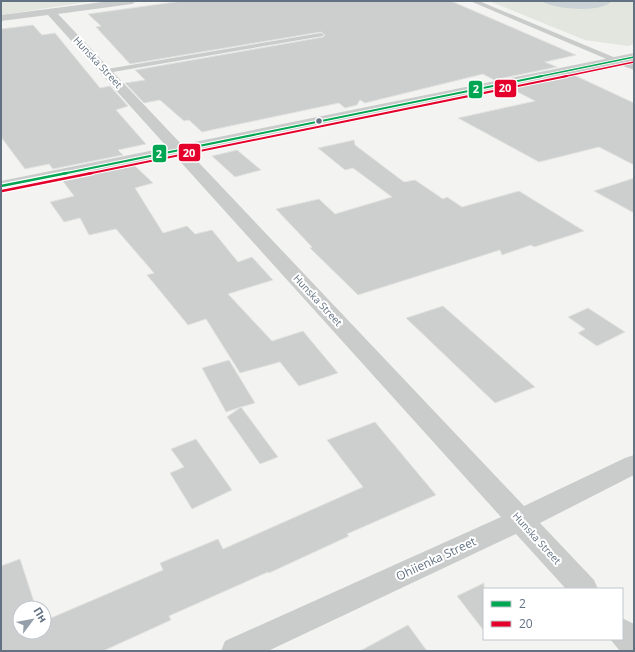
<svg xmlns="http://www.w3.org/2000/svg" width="635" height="652" viewBox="0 0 635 652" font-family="'Open Sans',sans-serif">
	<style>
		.green { fill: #e2e6df }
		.water { fill: #cbd3d6 }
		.building { fill: #cdcfcf; stroke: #e2e2e1 }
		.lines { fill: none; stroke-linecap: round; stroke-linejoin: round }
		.service { fill: #cacccc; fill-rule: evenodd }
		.pedestrian { fill: #cacccc; fill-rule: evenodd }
		.minor { fill: #cacccc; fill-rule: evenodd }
		.tertiary { fill: #cacccc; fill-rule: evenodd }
		.bus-1-far2-casing { stroke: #fff; stroke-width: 3 }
		.bus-1-far1-casing { stroke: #fff; stroke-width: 4 }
		.bus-1-casing { stroke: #fff; stroke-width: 5 }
		.bus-2-far2-casing { stroke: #fff; stroke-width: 3 }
		.bus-2-far1-casing { stroke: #fff; stroke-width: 4 }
		.bus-2-casing { stroke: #fff; stroke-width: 5 }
		.bus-1-far2 { stroke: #00a651; stroke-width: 1.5 }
		.bus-1-far1 { stroke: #00a651; stroke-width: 2 }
		.bus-1 { stroke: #00a651; stroke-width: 2.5 }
		.bus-2-far2 { stroke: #e4002b; stroke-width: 1.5 }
		.bus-2-far1 { stroke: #e4002b; stroke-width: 2 }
		.bus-2 { stroke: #e4002b; stroke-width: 2.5 }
		.bus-dot { fill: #637282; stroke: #fff; stroke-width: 1.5 }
		.labels { text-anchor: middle; stroke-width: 4; stroke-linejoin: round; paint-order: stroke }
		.street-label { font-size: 10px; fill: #637282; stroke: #fff }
		.near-street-label { font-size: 12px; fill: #637282; stroke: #fff }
		.line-badge { stroke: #fff; stroke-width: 1.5 }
		.badge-label { font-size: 11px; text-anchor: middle; font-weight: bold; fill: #fff }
	</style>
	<rect width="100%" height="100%" fill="#f3f3f1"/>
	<!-- green -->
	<g class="green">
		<path d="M1,1H94L1,15Z"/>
		<path d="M489,1H634V44L628,46L585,40Z"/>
	</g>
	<!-- water -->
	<path class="water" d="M540,1H612C599,14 556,9 540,1Z"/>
	<!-- building -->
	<g class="building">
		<path d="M182,1H451L576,55L545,62L557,67L494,80L483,74L365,103L360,100L357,105L345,108L339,103L202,132L189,120L184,121L160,100L144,103L125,83L145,80L135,70L323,37L325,35L321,32L130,64L96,27L101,26L88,14Z"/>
		<path d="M33,25L42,35L55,33L100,88L110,86L128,106L116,110L146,144L118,150L123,155L53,169L49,164L25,169L1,137V29Z"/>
		<path d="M574,75L634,103V165L599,147L539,162L458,118L535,101L510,88Z"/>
		<path d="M354,140L355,145L404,182L415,180L443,199L447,197L462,207L519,191L584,231L534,247L531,245L502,255L500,250L358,295L310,248L312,247L276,209L319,199L335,214L392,197L353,168L345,170L318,148Z"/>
		<path d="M237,150L261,170L235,177L212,156Z"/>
		<path d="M134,165L153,183L135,188L163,233L187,226L195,234L212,230L238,262L252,257L273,280L228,294L272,341L303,331L338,373L299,386L280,362L240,373L206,319L188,325L147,275L154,273L116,229L89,235L80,218L64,222L50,202L74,196L62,180Z"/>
		<path d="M634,178V213L594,191Z"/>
		<path d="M443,306L535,387L495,403L406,318Z"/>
		<path d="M588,308L625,332L597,346L578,333L585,329L568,317Z"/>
		<path d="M229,360L255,403L241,407L278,457L260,464L227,417L241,407L226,412L202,368Z"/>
		<path d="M375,422L436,495L347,534L349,536L269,573L268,572L169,616L171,620L103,651H1V566L20,559L36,608H20V632H44V621L163,570L160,563L218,539L223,549L363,487L327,440Z"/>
		<path d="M196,439L232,490L192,509L170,473L184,467L171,449Z"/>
		<path d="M484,583V631L457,596Z"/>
		<path d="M408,625L427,651H360Z"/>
	</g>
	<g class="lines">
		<!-- service -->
		<path class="service" d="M321,33L324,35L323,36L107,73L104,71L107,69Z"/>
		<!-- pedestrian -->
		<path class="pedestrian" d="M470,1H479L623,61L622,63H616Z"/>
		<!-- minor -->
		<g class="minor">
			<path d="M110,1H137L132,4L58,14L524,506L625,458L634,455V475L540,523L594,580L598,589H566L516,534L268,651H221L225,641L501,517L48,15L1,21V15Z"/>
			<path d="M619,58L634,63V70L615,63L613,61L615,59Z"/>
			<path d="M622,618L634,624V651H620L610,639H622Z"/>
		</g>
		<!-- tertiary -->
		<path class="tertiary" d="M634,53V61L1,191V181Z"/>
		<defs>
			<path id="bus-1-far2" d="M537,77L634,57"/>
			<path id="bus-1-far1" d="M62,174L542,76"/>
			<path id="bus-1" d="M1,186L67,173"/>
			<path id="bus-2-far2" d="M562,77L634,62"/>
			<path id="bus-2-far1" d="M87,174L567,76"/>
			<path id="bus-2" d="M2,191L92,173"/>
		</defs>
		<!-- bus-1-far2 casing -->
		<use href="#bus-1-far2" class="bus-1-far2-casing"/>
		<!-- bus-1-far1 casing -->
		<use href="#bus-1-far1" class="bus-1-far1-casing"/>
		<!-- bus-1 casing -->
		<use href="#bus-1" class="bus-1-casing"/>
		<!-- bus-2-far2 casing -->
		<use href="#bus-2-far2" class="bus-2-far2-casing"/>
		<!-- bus-2-far1 casing -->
		<use href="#bus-2-far1" class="bus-2-far1-casing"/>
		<!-- bus-2 casing -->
		<use href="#bus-2" class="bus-2-casing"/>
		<!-- bus-1-far2 -->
		<use href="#bus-1-far2" class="bus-1-far2"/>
		<!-- bus-1-far1 -->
		<use href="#bus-1-far1" class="bus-1-far1"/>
		<!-- bus-1 -->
		<use href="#bus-1" class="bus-1"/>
		<!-- bus-2-far2 -->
		<use href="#bus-2-far2" class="bus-2-far2"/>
		<!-- bus-2-far1 -->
		<use href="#bus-2-far1" class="bus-2-far1"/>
		<!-- bus-2 -->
		<use href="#bus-2" class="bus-2"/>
	</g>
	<!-- markers -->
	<circle class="bus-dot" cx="319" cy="121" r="3.5"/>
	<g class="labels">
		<!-- street labels -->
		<g class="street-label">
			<text transform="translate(98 62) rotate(47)" y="4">Hunska Street</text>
			<text transform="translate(318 300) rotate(47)" y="4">Hunska Street</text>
			<text transform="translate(537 538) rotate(48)" y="4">Hunska Street</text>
		</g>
		<!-- near-street labels -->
		<g class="near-street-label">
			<text transform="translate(436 559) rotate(-25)" y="4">Ohiienka Street</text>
		</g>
	</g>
	<g class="line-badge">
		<rect x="494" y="79" width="23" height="19" rx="4" fill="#e4002b"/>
		<rect x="468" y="80" width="15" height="19" rx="4" fill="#00a651"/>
		<rect x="178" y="143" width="23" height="19" rx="4" fill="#e4002b"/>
		<rect x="152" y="144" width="15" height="19" rx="4" fill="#00a651"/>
	</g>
	<g class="badge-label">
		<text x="505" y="92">20</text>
		<text x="476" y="93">2</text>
		<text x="189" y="157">20</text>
		<text x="159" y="158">2</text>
	</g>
	<!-- border -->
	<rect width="635" height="652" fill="none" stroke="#637282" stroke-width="4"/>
	<!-- legend -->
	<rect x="483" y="588" width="140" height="52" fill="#ffffff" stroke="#c1c7cd"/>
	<rect x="491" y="601" width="20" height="6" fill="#00a651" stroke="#c1c7cd"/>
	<text x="519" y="608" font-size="12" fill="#637282">2</text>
	<rect x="491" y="621" width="20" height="6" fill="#e4002b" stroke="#c1c7cd"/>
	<text x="519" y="628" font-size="12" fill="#637282">20</text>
	<!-- north arrow -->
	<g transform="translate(32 620) rotate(58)"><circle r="19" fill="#ffffff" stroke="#c1c7cd"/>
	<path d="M0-3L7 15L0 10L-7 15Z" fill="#959fa9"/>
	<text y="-6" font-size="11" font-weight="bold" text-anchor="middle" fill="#637282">Пн</text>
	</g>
</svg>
